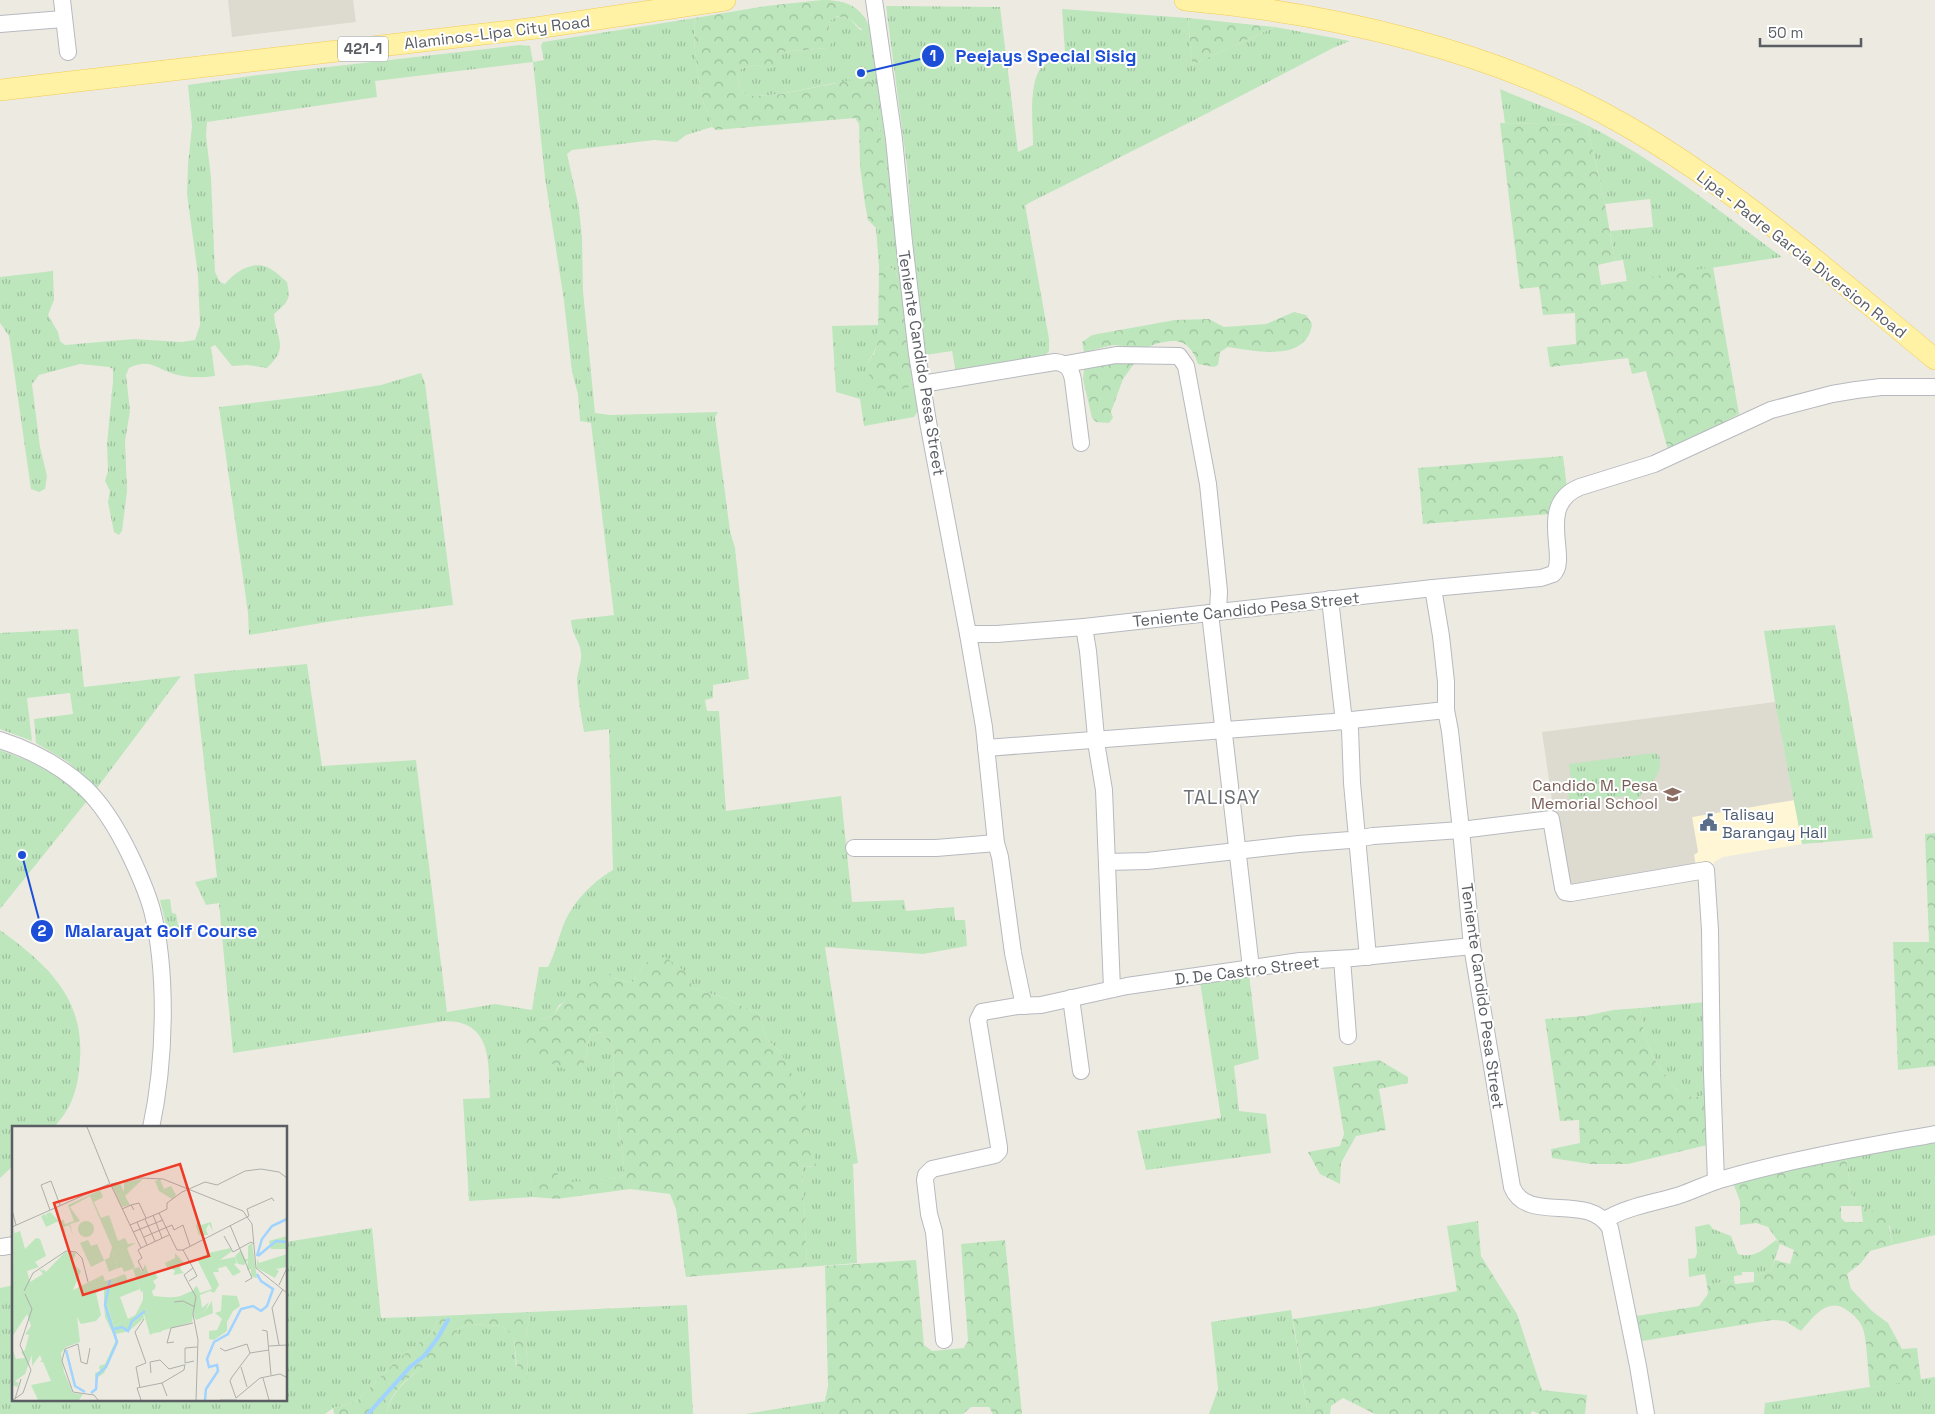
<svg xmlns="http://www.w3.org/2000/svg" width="1935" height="1414" viewBox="0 0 1935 1414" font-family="'Space Grotesk',sans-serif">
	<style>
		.commercial { fill: #fff6d5 }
		.education { fill: #dddad0 }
		.grass { fill: url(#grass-tufts) }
		.forest { fill: url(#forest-crowns) }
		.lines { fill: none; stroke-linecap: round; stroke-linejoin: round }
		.stream { stroke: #a0d3ff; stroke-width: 4 }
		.minor-casing { stroke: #b7b9bf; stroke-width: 18 }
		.major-casing { stroke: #f5cb52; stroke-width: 22 }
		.minor { stroke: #fff; stroke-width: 16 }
		.major { stroke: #fff2a5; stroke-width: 21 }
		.labels { text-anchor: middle; stroke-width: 4; stroke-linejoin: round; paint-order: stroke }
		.shield { fill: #fff; stroke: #8c8e92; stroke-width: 1 }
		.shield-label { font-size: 15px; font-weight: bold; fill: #5a5e63 }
		.street-label { font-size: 16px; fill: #5a5e63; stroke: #fff }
		.education-label { font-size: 16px; fill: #785e54; stroke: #fff; text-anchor: end }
		.service-label { font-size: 16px; fill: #4e5e75; stroke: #fff; text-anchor: start }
		.quarter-label { font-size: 19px; letter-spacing: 1px; fill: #6b7075; stroke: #fff }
		.inset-river { fill: none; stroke: #a0d3ff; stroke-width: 2.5 }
		.inset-road { fill: none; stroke: #aeafab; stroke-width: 1 }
		.view { fill: #ee3a26; fill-opacity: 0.15; stroke: #ee3a26; stroke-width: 2.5 }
		.inset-edge { fill: none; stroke: #5a5e63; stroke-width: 2.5 }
		.leader { fill: none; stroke: #1d4ed8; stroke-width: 2 }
		.callout-dot { fill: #1d4ed8; stroke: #fff; stroke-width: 2 }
		.mark-label { font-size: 15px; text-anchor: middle; font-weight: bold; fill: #fff }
		.callout-label { font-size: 18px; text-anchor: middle; font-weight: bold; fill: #1d4ed8; stroke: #fff; stroke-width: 4; stroke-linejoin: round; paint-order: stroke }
	</style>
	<defs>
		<pattern id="grass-tufts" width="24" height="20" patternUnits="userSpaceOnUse" patternTransform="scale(1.25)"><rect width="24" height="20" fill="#bde6bd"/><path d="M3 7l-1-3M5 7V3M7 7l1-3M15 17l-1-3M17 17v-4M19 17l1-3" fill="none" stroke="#9dbe9d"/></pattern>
		<pattern id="forest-crowns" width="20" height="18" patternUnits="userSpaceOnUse" patternTransform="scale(1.25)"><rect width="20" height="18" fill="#bde6bd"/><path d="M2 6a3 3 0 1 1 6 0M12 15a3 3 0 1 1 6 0" fill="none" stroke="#9dbe9d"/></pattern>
	</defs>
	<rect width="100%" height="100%" fill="#edebe1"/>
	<!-- commercial -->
	<path class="commercial" d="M1794,800L1802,844L1723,857L1714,862L1712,866L1696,867L1694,855L1698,852L1692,817Z"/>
	<!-- education -->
	<g class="education">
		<path d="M228,0H353L356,22L232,37Z"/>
		<path d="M1775,702L1794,800L1692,817L1698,852L1694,855L1696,867L1571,889L1554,814L1542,732Z"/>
	</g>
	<!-- grass -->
	<g class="grass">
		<path d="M886,6L1000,7L1018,152L1033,145C1033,126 1028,81 1042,67C1049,60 1059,60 1065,51L1062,9L1188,18L1192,65L1275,27L1350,41L1333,48L1198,118L1025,205L1049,339V351L1043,358L956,373L952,351L925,355L915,271L907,167Z"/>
		<path d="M839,16L851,20L860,30H871L894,208L901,284C893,270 899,267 879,267L876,228L881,227L880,133L873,85L835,83L781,94L756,96H748L740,89L737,75L742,68L758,65L764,69L780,52L828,48L831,34L829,27L831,20Z"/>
		<path d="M695,18C692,41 698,78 703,101C705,110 711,117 712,127L686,135L677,142L654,140L572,150L567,154L579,208L582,238L583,291L595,413L610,415L718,412L715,417L730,531L735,548L749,679L713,685V698L705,700L707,711H719L726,811L841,796L852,902L904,900L906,911L954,907L955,920H965L967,946L923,954L825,947L858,1163L853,1164L857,1263L807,1267L802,1167L816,1166L781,1053L766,1038L759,1014L728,999L692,988L645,963L632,983L614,978V973L559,1005L553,1016L540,1019L584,1064L590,1035L601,1032L614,1048L613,1083L625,1173L619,1178L531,1187L534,1197L469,1201L463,1099L490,1098C488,1071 493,1032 461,1023C456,1021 450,1022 445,1021L233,1053L219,903L206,905L195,882L217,877L194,674L307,664L322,766L416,760L447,1012L495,1004L532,1010L539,967H548C555,954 558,939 563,926C572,903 592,882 613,870L609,729L584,732C581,715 578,698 577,681C577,671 582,663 581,653C580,641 571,633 571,620L614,615L591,423L580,421L578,394L572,372L564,301L545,178L533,62L375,81L377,97L207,122L206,136L211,177L215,272L220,282L225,284C235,272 251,261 267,267C274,270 281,277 287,282C291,300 288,302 274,314C276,340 290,346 267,368L247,365L232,366L215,345L211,347L215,376C201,378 188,378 174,374C155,368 150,358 129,368L126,375L130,411L125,441L127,491L122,531L119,535L114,532L108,502L110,491L105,481L108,471L107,444L113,381V369L109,367L80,364L39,375L32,384L40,447L47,476L45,489L39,492L31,489L9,336L0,323V277L53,271L54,300L48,315L58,332L60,341L65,345L134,339L182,342L195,340L200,325L198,275L187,194L188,165L192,126L188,85L258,75L520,45L530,46L533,62L544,60L541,46L543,42Z"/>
		<path d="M1500,89C1529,102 1561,112 1589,126C1659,162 1719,211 1782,257L1627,281L1623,260L1615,261L1610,231L1653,227L1650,199L1605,204L1587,125L1505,123Z"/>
		<path d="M879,325C879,340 877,350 868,362L909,387L912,380L918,411L914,417L864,426L860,399L836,392L832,326Z"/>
		<path d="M421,373L425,383L453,605L345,619L249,635L248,613L219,407L318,395L381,385Z"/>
		<path d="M1835,625L1873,838L1802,844L1775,702L1764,631Z"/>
		<path d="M78,629L84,687L181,676L97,788L68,762L36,743L34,719L73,714L70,693L27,698L32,741L0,729V633Z"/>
		<path d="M0,750C32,761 63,776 87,801L0,909Z"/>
		<path d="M1654,753L1659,755C1665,781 1643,783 1635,806H1626L1625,796L1570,804L1567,786L1572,785L1569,764Z"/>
		<path d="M170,899L172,913L176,914L178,925H192V927L167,929L160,900Z"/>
		<path d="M0,930C51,967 88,1002 79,1070C77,1093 69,1112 53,1128H14V1165L0,1178Z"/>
		<path d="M1249,974L1259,1059L1234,1066L1239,1111L1266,1114L1271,1153L1146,1170L1137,1131L1221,1118L1200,982Z"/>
		<path d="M1705,1002L1706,1095L1696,1097L1685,1096L1677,1091L1656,1062L1644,1034L1640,1008Z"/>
		<path d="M1935,1140V1235L1892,1245L1890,1226L1861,1206H1853L1846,1157Z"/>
		<path d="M1709,1224L1713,1229L1731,1236L1738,1254C1754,1259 1764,1249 1776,1240L1780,1244L1771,1270L1754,1276V1272H1742V1275L1734,1276V1280L1707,1285L1705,1274L1689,1277L1688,1259L1695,1258L1697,1253L1695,1227Z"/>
		<path d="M372,1228L381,1318L438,1316L433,1332L397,1360L357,1401L333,1408L325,1414H0V1288L14,1285V1400H286V1242Z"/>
		<path d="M687,1305L693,1414H387C390,1382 437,1361 458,1338L456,1334L459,1328L470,1324L502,1326L514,1337L516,1366L528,1377C528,1365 526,1352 526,1340C526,1330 530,1322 530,1312Z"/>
		<path d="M1291,1310L1308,1414H1209L1218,1389L1211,1322Z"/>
		<path d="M1935,1377V1414H1764L1765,1403Z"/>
		<path d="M825,1401L822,1414H745Z"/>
	</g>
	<!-- forest -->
	<g class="forest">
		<path d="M822,0C846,0 861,5 871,30L866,33L851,20L838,16L831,20L829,27L833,41L828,48L780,52L775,59L772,68L764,69L758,65L742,68L737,75L740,89L748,96H756L781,94L868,77L873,84L876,101L888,196L886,217L881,227L876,228L868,220L865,204L860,166L859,124L855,118L716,130L712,127C711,117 705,110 703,101C698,78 692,41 695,18L766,6Z"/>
		<path d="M1188,18L1275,27L1192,65Z"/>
		<path d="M1500,123L1587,125L1605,204L1615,261L1598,265L1601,285L1713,267L1739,414L1715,427L1668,450L1646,371L1632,374L1628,358L1550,367L1547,347L1576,344L1575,313L1543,315L1539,287L1520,289Z"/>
		<path d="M879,267C899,267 893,270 901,284L912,380L909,387L897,390L874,388L870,383L868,362L874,354L878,341Z"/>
		<path d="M1294,312L1306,315L1312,324C1307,363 1255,351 1228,347L1220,352L1218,365L1214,367L1198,364C1188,333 1168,339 1142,349L1136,361L1123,379L1111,412L1113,418L1109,423L1096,422L1092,418L1083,379L1084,369L1087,366L1126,351L1124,346L1113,345L1084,352L1082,342L1092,335L1175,320L1209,319L1224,327L1266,324Z"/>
		<path d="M1563,456L1567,488L1551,514L1423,524L1418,468Z"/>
		<path d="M1935,833V1066L1898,1070L1893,942H1929L1925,834Z"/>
		<path d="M665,957L690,975L692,988L728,999L759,1014L766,1038L781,1053L804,1098L816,1166L802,1167L807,1267L686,1277L676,1209L670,1194L630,1189L557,1199L534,1197L531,1187L538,1172L546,1166L557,1170L559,1183L619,1178L625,1173L613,1083L614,1048L601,1032L590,1035L584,1064L572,1072L534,1056L523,1039L527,1024L540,1019L553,1016C566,994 591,983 614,972V978L632,983L645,963Z"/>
		<path d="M1640,1008L1644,1034L1656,1062L1677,1091L1686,1096L1696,1097L1706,1095L1707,1145L1628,1164H1590L1552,1158L1551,1149L1580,1143L1579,1120L1560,1121L1545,1019L1585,1016L1613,1010Z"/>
		<path d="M1379,1060L1408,1077V1083L1379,1089L1386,1130L1356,1136L1341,1163L1340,1184L1320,1174L1308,1152L1340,1146L1344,1134L1333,1067Z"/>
		<path d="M1846,1157L1853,1206H1841V1218L1845,1222H1863L1861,1206L1878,1213L1888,1219L1892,1245L1870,1251L1861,1263L1847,1274L1851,1289L1872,1311L1888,1323L1902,1349L1917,1348L1921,1380L1870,1387C1868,1373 1867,1340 1863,1329C1861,1322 1854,1315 1848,1311C1829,1295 1813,1317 1801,1331L1785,1321L1772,1320L1642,1341L1636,1316L1699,1306L1708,1294L1707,1285L1734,1280L1735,1284L1754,1282V1276L1771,1270L1775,1260L1790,1264L1794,1250L1780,1244L1768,1227L1756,1223L1740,1225V1201L1733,1183Z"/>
		<path d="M1478,1221L1481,1256L1517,1314L1542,1390L1587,1395L1585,1414H1539L1532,1411L1531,1414H1375L1343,1398L1331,1406L1330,1414H1308L1293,1319L1367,1308L1457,1291L1447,1226Z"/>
		<path d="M1005,1240L1022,1414H993L989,1407H971L963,1414H822L828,1386L825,1266L916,1260L924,1345L932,1351L964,1348L968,1341L961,1244Z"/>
		<path d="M530,1312C530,1322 526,1330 526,1340C526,1352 528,1365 528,1377L524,1383L518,1379L514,1337L502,1326L470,1324L459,1328L456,1334L458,1338C454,1343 449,1348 444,1352C423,1369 390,1384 387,1414H334L333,1408L357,1401L397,1360L433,1332L438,1316Z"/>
	</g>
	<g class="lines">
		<!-- stream -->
		<path class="stream" d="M368,1414L410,1367L424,1356L437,1339L448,1320"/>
		<defs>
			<g id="minor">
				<path d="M62,0L68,52"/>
				<path d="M874,0L894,139L904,242L917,354L928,422L968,634H997L1084,627L1433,588L1441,636L1446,682V710L1450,731L1461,830L1472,946L1512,1187C1527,1225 1588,1191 1610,1228L1638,1366L1646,1414"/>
				<path d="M0,24L63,19"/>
				<path d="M1066,364L1116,355L1179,356L1186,366L1208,484L1219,591L1218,612"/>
				<path d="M922,384L1055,362C1067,363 1071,369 1073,380L1081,443"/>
				<path d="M1433,588L1541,578L1553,574C1570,559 1535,505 1580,487L1654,464L1771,410L1832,394L1856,390L1881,387H1935"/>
				<path d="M1330,599L1343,713L1350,729L1352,783L1368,957"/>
				<path d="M1210,613L1251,968"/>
				<path d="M1084,627L1088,651L1097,748L1104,790L1112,989"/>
				<path d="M968,634L984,727L996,843L1000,857L1013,953L1024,1006"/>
				<path d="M0,740C31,750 61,766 85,788C105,807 119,832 131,857C139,874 147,892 152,910C168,974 165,1063 151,1128"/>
				<path d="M986,748L1333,722L1446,710"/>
				<path d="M854,848H936L996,843"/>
				<path d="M1107,862L1147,861L1299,844L1350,840L1373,836L1461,830L1551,819L1563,888L1565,892L1571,893L1706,870L1710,930L1712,1073L1716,1181"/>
				<path d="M1342,959L1348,1036"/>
				<path d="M1071,998L1081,1071"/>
				<path d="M1605,1220C1628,1206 1655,1203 1680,1195C1695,1190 1708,1183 1723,1179C1792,1159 1864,1147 1935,1134"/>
				<path d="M2,1247L14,1245"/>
				<path d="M944,1340L934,1232L929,1214L925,1180L926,1175L932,1169L995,1155L999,1151V1147L978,1020L982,1012L1018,1006L1041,1005L1127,986L1300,961L1353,958L1472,946"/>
			</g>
			<g id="major">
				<path d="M1185,0C1331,13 1497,51 1625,125C1738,190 1835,277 1935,359"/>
				<path d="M0,90L536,28L725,0"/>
			</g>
		</defs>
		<!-- minor casing -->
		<use href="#minor" class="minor-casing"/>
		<!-- major casing -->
		<use href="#major" class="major-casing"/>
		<!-- minor -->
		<use href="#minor" class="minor"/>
		<!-- major -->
		<use href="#major" class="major"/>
	</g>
	<!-- icons -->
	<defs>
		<symbol id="school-bare" viewBox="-9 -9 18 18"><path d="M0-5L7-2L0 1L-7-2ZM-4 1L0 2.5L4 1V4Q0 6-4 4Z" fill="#8d6e63" stroke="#fff" stroke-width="2.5" paint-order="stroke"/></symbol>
		<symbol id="civic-bare" viewBox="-9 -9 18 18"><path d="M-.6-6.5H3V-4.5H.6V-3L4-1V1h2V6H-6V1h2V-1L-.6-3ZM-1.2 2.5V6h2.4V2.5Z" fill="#5c6f8a" stroke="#fff" stroke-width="2.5" paint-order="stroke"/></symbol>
	</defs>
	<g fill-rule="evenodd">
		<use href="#school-bare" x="1660" y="782" width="25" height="25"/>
		<use href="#civic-bare" x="1696" y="810" width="25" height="25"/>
	</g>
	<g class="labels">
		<!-- shield labels -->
		<rect class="shield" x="338" y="36.5" width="50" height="25" rx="4"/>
		<g class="shield-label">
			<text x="363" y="54">421-1</text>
		</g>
		<!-- street labels -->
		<g class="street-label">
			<text transform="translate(497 32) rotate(-7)" y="6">Alaminos-Lipa City Road</text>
			<text transform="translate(1802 254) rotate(38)" y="6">Lipa - Padre Garcia Diversion Road</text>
			<text transform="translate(922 363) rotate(81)" y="6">Teniente Candido Pesa Street</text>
			<text transform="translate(1246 609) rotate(-6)" y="6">Teniente Candido Pesa Street</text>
			<text transform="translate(1247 970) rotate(-7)" y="6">D. De Castro Street</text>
			<text transform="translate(1483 996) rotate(82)" y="6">Teniente Candido Pesa Street</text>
		</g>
		<!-- education labels -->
		<g class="education-label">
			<text x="1658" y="791">Candido M. Pesa<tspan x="1658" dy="18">Memorial School</tspan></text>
		</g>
		<!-- service labels -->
		<g class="service-label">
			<text x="1722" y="820">Talisay<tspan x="1722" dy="18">Barangay Hall</tspan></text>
		</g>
		<!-- quarter labels -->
		<g class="quarter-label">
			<text x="1222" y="804">TALISAY</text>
		</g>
	</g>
	<!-- overview -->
	<g transform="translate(12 1126)">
		<rect width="275" height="275" fill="#edebe1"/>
		<path d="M131,53L113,70L118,79L110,81L100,60L108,57L112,66V56ZM88,64L91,71L82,76L89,92L97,89L106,115L113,112L116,118L124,117L115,122L123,142L120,143L118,137L101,128L106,141L101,144L97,146L93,134L79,141L68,117L76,114L79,120L85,118L92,134L97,132L100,121L78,70L58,81L68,95L58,98L61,109L57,99L52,101L54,108L48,97L51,93L53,98L62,95L56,79ZM38,86L47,95L34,101L29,90L33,88L36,93L34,88ZM66 103a8 8 0 1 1 16 0a8 8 0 1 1-16 0ZM2,103L3,107L8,105L13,123L24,112L28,113L33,127L34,130L23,136L27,141L15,145L18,156L31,148L27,143L32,145L30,141L34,146L53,126L64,127L60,137L69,145L61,164L91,149L93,155L97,154L94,161L84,167L89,189L84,195L69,198L65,191L68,216L54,221L49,227L52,246L61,267L71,268L67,274H26L19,259L39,255L31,236H28L30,234L28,229L20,240V229L13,248L3,255L7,257L5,261L0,259V222L4,233L13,232L9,226L13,224L17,209L13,208L19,200L15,188L0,211ZM197,127L206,143L207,146H201L207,159L202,167L198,165L188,169L190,182L197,176L193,185L182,190V162L185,160L188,167L200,163L185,133ZM113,148L116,155L124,152L128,163L108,171L116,193L102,200L94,173L96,159L99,154L104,156L103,152ZM139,162L144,178L134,184L142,207L138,209L131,185L123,190L131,174V166Z" fill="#bde6bd"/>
		<path d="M148,53L152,63L159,60L164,69L160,73L147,65L143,55ZM187,92L189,99L199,96L201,106L197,98L194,103L196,109H187L184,100ZM275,110V123H259L257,115ZM240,117L245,152H244L239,150V143L235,144L236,134L232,139L226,138L223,130L229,124L233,133H236V120ZM218,122L220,125L208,134L223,131L225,137L222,138L229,146L221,150L214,140L204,143L197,127ZM105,126L117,132L120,143L112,146L110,141L101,144L106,141L103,133H97ZM163,127L174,139L170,138L168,143L172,147L161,149L163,145L158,141L156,144L153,137L163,132ZM275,128V141L264,143L267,145L263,152L245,142V133L247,137ZM133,138L137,149L143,147L146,152L141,155L144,160L142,164L129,166L121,143L127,141L130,146ZM103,152L104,156L99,154L96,159L94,173L102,200L131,185L132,192L117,205L104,208L106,217L92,247L85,252L84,265L83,247L88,245L87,240L93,238L104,214L93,191L92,173V162L97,154ZM182,164L183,177H175L170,171L166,173L152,172L149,206L142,207L134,184L144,178L141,170L164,172ZM210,169L225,170L228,180L221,185L215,196V205L202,214L197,213V205L205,204L210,193L203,187L209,185ZM200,175L201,187L184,194L182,190L193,185Z" fill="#bde6bd"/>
		<path d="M172,170L175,177L183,176L180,196L142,207L134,184L152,172Z" fill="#bde6bd"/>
		<path class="inset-river" d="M245,130L250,113L260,100L275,93M246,130L264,115L275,116M102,203L110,201L116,205L120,195L133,185M54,224L63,260L73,266M79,267L84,263L85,249L94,241L105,216L93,179L98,154M193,274L194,263L206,245L205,239L197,241L195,233L202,216L216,208L229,183L241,180L249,185L255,180L261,163L249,155L245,148"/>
		<path class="inset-road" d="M75,1L98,58M99,58L129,52L151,53L231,85L240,98L244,142L275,167M99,59L118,99L147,87L165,124H171M119,79L127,77L134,92M110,83L119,79L122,84M0,84L4,99M38,84L29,59L39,55L48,79M147,87L155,83V77L170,66L193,56L205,59L233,45L249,43L267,46L275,52M141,89L150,112M133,93L143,115M125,96L135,119M118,99L129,122L126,124L130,132L126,135L131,145M218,99L240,152L233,156M0,101L97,58M121,106L151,94M212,110L221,126L239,116L242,118M132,111L160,99L162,104L171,99L178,120M129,122L157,109M171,124L181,142L172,149L184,171L181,188L186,214L184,274M171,124L237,90L235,83L260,72L262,75M177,155L185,150L181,142M267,159L275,142M12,165L21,147L54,125L64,126L70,132L76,156M162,176L171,175L183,181M250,204L255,205L259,249M162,216L155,217L159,202L181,197M267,219L260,182L271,163M257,220L275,219M78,222L75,238L69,236L66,218L53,223L50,235L61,266L82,269L86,274M208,222L213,225L235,218L238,227M257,224L238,227L220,251L218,255L224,272L248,252L268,248L274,251M182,235L173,237V222L185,221M229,241L235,261M139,247L138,236L148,234L157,243L172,239M251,252L257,274M150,257L172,244L173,238M128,262L124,241L134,237L123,206L132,193M3,273L9,253M1,274L11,267L19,244L8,219L20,183L13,168M129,274L125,262L150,257L155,270M208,274H225"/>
		<path class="view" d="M168,38L197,130L71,169L42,77Z"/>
		<rect width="275" height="275" class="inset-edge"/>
	</g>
	<!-- callouts -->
	<path class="leader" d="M861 73L933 56M22 855L42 931"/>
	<g class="callout-dot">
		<circle cx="861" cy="73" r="5"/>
		<circle cx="22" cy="855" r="5"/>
		<circle cx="933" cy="56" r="12"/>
		<circle cx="42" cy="931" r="12"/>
	</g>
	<g class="mark-label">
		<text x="933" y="61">1</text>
		<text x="42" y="936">2</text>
	</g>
	<g class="callout-label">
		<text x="1046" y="62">Peejays Special Sisig</text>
		<text x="161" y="937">Malarayat Golf Course</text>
	</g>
	<!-- scale -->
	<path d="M1760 38v8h101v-8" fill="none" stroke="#5a5e63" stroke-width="2.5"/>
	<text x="1768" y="38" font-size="15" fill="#5a5e63" stroke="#ffffff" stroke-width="4" paint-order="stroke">50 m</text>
</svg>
